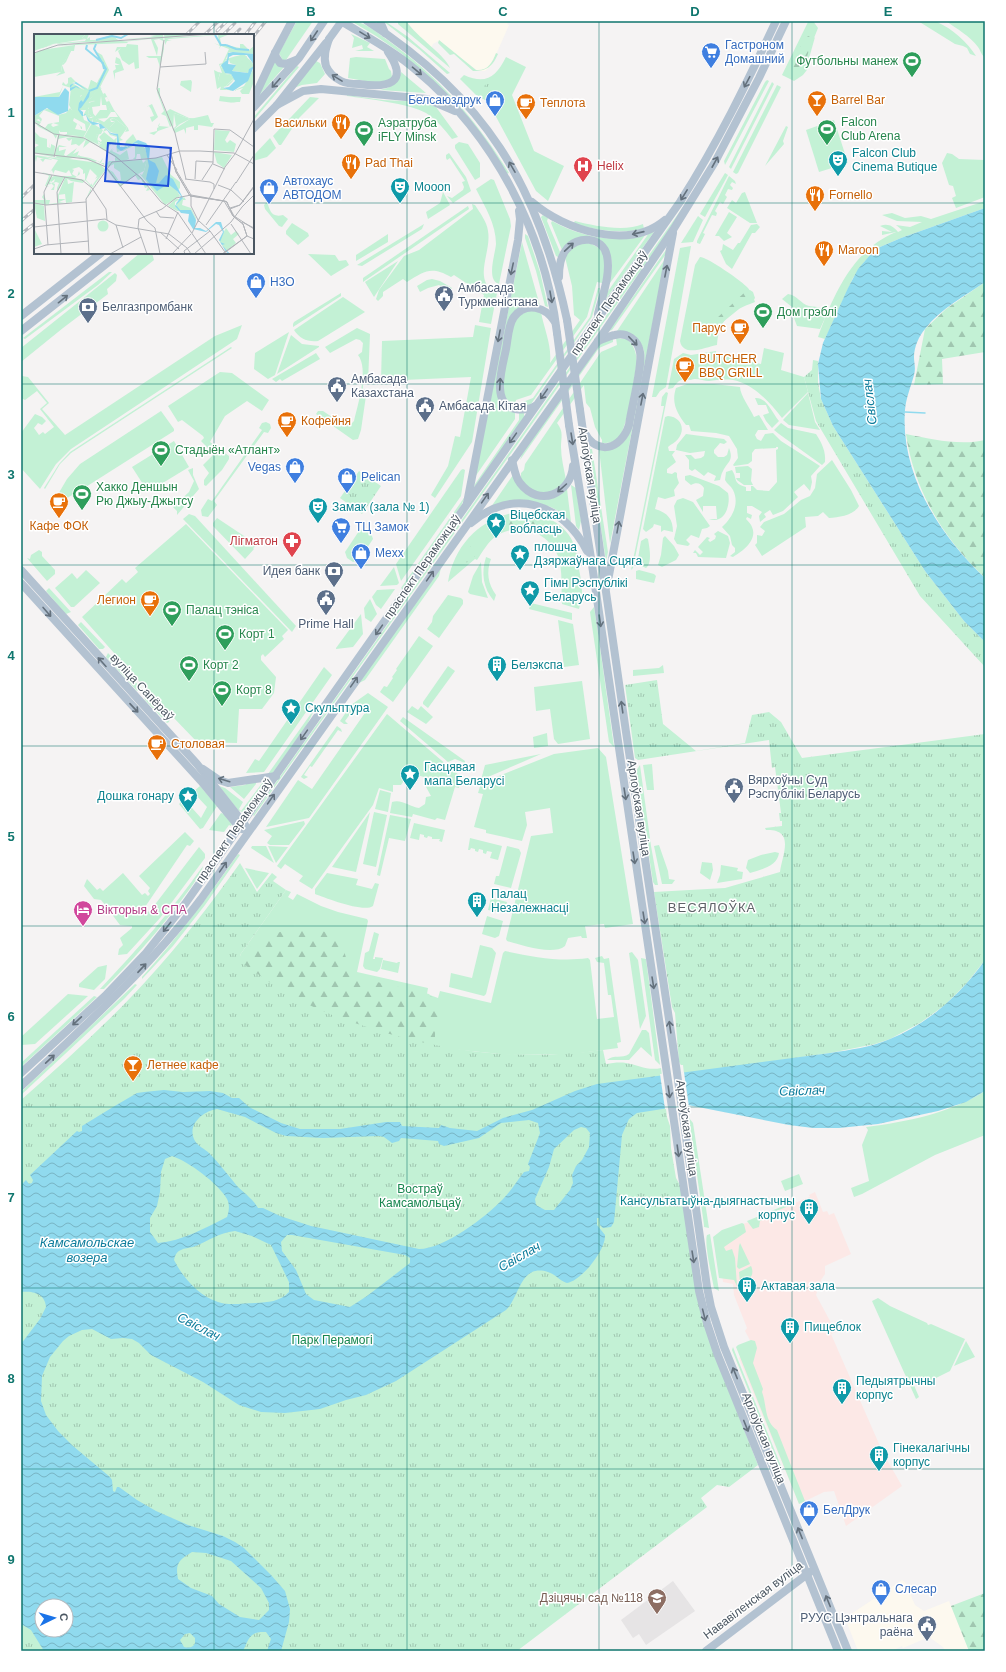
<svg xmlns="http://www.w3.org/2000/svg" width="1006" height="1672" viewBox="0 0 1006 1672" font-family="Helvetica,sans-serif">
	<style>
		.commercial { fill: #fdf9ef }
		.education { fill: #e6e4e5 }
		.medical { fill: #fce8e6 }
		.grass { fill: #c3f1d5 }
		.forest { fill: url(#forest-firs) }
		.park { fill: url(#park-tufts); fill-rule: evenodd }
		.water { fill: url(#water-waves); fill-rule: evenodd }
		.pier { fill: #f5f3f3 }
		.lines { fill: none; stroke-linecap: round; stroke-linejoin: round }
		.stream { stroke: #90daee; stroke-width: 1.5 }
		.major { stroke: #b3c2d1; stroke-width: 8 }
		.rail-casing { stroke: #b5b8bd; stroke-width: 3 }
		.rail { stroke: #fff; stroke-width: 1.5; stroke-dasharray: 4.5; stroke-linecap: butt }
		.major-bridge { stroke: #b3c2d1; stroke-width: 8 }
		.oneway { stroke: #64717d }
		.grid { fill: none; stroke: #0f766e; stroke-width: 1; stroke-opacity: 0.55 }
		.labels { text-anchor: middle; stroke-width: 3; stroke-linejoin: round; paint-order: stroke }
		.shop-label { font-size: 12px; fill: #366cbe; stroke: #fff; text-anchor: start }
		.leisure-label { font-size: 12px; fill: #27864d; stroke: #fff; text-anchor: start }
		.food-label { font-size: 12px; fill: #c56008; stroke: #fff; text-anchor: start }
		.culture-label { font-size: 12px; fill: #0d838f; stroke: #fff; text-anchor: start }
		.health-label { font-size: 12px; fill: #be3a42; stroke: #fff; text-anchor: start }
		.service-label { font-size: 12px; fill: #4e5e75; stroke: #fff; text-anchor: start }
		.street-label { font-size: 12px; fill: #4a5661; stroke: #fff }
		.hotel-label { font-size: 12px; fill: #b23c85; stroke: #fff; text-anchor: start }
		.park-label { font-size: 12px; fill: #17864f; stroke: #fff }
		.education-label { font-size: 12px; fill: #785e54; stroke: #fff; text-anchor: end }
		.water-label { font-size: 13px; font-style: italic; fill: #0c7c9b; stroke: #fff }
		.neighbourhood-label { font-size: 13px; letter-spacing: 1px; fill: #5f6368; stroke: #fff }
		.inset-river { fill: none; stroke: #90daee; stroke-width: 2 }
		.inset-road { fill: none; stroke: #b1b4b9; stroke-width: 1 }
		.view { fill: #1d4ed8; fill-opacity: 0.15; stroke: #1d4ed8; stroke-width: 2 }
		.inset-edge { fill: none; stroke: #4a5661; stroke-width: 2 }
		.neatline { fill: none; stroke: #0f766e; stroke-width: 1.5 }
		.grid-label { font-size: 13px; text-anchor: middle; font-weight: bold; fill: #0f766e }
	</style>
	<defs>
		<pattern id="forest-firs" width="22" height="20" patternUnits="userSpaceOnUse"><rect width="22" height="20" fill="#c3f1d5"/><path d="M5 1l3.5 6h-7zM16 11l3.5 6h-7z" fill="#a0c6b0"/></pattern>
		<pattern id="park-tufts" width="24" height="20" patternUnits="userSpaceOnUse"><rect width="24" height="20" fill="#c3f1d5"/><path d="M3 7l-1-3M5 7V3M7 7l1-3M15 17l-1-3M17 17v-4M19 17l1-3" fill="none" stroke="#a0c6b0"/></pattern>
		<pattern id="water-waves" width="16" height="10" patternUnits="userSpaceOnUse"><rect width="16" height="10" fill="#90daee"/><path d="M0 5q4-4 8 0t8 0" fill="none" stroke="#78b4c4"/></pattern>
	</defs>
	<rect width="100%" height="100%" fill="#f5f3f3"/>
	<!-- commercial -->
	<g class="commercial">
		<path d="M406,21H510L507,24L509,25L491,66L485,71H478L438,41L433,44L431,48L417,34Z"/>
		<path d="M902,1580L905,1582L915,1605L924,1611L949,1601L969,1651H945L943,1647L929,1637L903,1648L902,1646L892,1651H858L845,1618Z"/>
	</g>
	<!-- education -->
	<path class="education" d="M673,1581L695,1611L646,1645L639,1634L633,1638L621,1620Z"/>
	<!-- medical -->
	<path class="medical" d="M815,1192L823,1212L827,1211L829,1215L834,1213L851,1254L825,1266V1274L821,1280L816,1295L836,1332L831,1334L883,1453L902,1486L846,1526L834,1491L824,1492L799,1504L739,1358L752,1344L745,1331L747,1328L734,1295L733,1284L723,1282L718,1239L722,1231L746,1223L807,1198L810,1197L809,1195Z"/>
	<!-- grass -->
	<g class="grass">
		<path d="M297,21H313L286,60L283,61L279,53Z"/>
		<path d="M351,21C363,21 375,31 386,39C436,74 477,120 509,173L506,174L496,158L402,54L376,36Z"/>
		<path d="M383,21H385L408,37L450,73L447,74L419,49Z"/>
		<path d="M398,21H406C416,36 446,56 450,68L398,24Z"/>
		<path d="M813,21L818,28L814,38L815,37L808,62L810,66L803,75L794,81L782,75L808,22Z"/>
		<path d="M918,21C924,21 932,19 937,22C953,29 967,42 976,56L970,54L967,48L963,46L955,44Z"/>
		<path d="M946,21H985V57C981,55 981,51 978,47C970,36 957,29 946,21Z"/>
		<path d="M351,34L370,43L367,47L374,51H355L363,49L362,45L352,48L354,38Z"/>
		<path d="M439,40L476,70C488,71 492,63 496,53L498,54C492,67 487,71 473,71L454,54L450,55L438,43Z"/>
		<path d="M356,57L385,59L389,69L391,71L392,77L387,82H370L348,78L350,58Z"/>
		<path d="M506,57L526,67L512,95L534,151L564,166L548,201L536,191L494,113L485,100L476,95L460,79L464,75C486,85 496,77 506,57Z"/>
		<path d="M274,61L284,67L256,99Z"/>
		<path d="M316,61L320,63L325,74L317,83L302,85L294,88Z"/>
		<path d="M297,66L299,67L253,121V118Z"/>
		<path d="M401,72L426,93L380,90C390,88 399,83 401,72Z"/>
		<path d="M767,80L769,81L725,165L724,161L765,82Z"/>
		<path d="M772,82L774,84L731,169L729,167Z"/>
		<path d="M777,85L781,87L738,173L736,174L733,172Z"/>
		<path d="M347,95L383,100L423,102L436,107L458,137L452,139C444,129 436,119 426,113C408,103 367,99 347,96Z"/>
		<path d="M310,97L319,98L299,118L281,145H279L273,136Z"/>
		<path d="M834,120L848,163L819,172L806,130Z"/>
		<path d="M786,126L788,127L783,141L784,144L765,166Z"/>
		<path d="M270,138L276,148L267,157L253,161V156Z"/>
		<path d="M459,142L468,144L480,163V177L475,180L455,148V145Z"/>
		<path d="M449,153L466,177L471,191L453,203L447,196L452,198L463,190L464,187L462,182L465,181L450,158L447,160L446,158V155Z"/>
		<path d="M947,153L952,154L959,159L985,160V197L956,208L952,198L956,196L953,186L949,185L942,163Z"/>
		<path d="M725,173L728,175L705,217L700,214Z"/>
		<path d="M729,176L735,181L736,184L732,182L730,185L733,188L732,190L728,189L725,195L727,197L723,204L720,202L715,211L717,213L716,216L712,215L703,233L705,234L700,244L697,243V241Z"/>
		<path d="M491,179L494,180L510,219L511,226L499,284C486,280 495,255 496,244C496,224 485,207 476,189Z"/>
		<path d="M443,192L450,205L428,219L426,212L440,203Z"/>
		<path d="M745,192L757,223H750L727,208L732,200L736,203L742,193Z"/>
		<path d="M985,201V208L901,238L880,247L865,261L853,278L825,339L818,337C833,296 852,250 896,232L882,235V231L892,232L880,226C888,223 893,226 898,232L902,230L896,225L910,227L922,222L897,221L882,215L892,213L905,218L921,216L931,219Z"/>
		<path d="M267,202C270,210 271,218 283,215L288,219L282,227L279,226L265,209L264,205Z"/>
		<path d="M472,204L475,205C480,213 487,222 488,231C492,253 471,281 497,293L491,324L479,322L484,295L454,275L451,277C431,266 425,271 407,282L403,279L383,292V296L378,301L376,299L379,290L404,256L419,250L473,209Z"/>
		<path d="M468,206L469,209L363,282V278Z"/>
		<path d="M683,207L684,208L663,239L254,816L253,815Z"/>
		<path d="M729,212L737,217L727,233L732,237L724,241L719,236H715Z"/>
		<path d="M543,215L548,218L547,221L560,252L558,257L556,256L541,217Z"/>
		<path d="M698,216L703,220L693,242L681,243Z"/>
		<path d="M552,221C579,236 616,245 646,234L610,283H609C613,263 615,253 597,239L562,250L551,223Z"/>
		<path d="M575,221C594,226 625,232 643,224L644,229C617,234 599,230 573,224Z"/>
		<path d="M292,223L308,233L309,236L298,245L286,234V231Z"/>
		<path d="M424,224L422,229L362,266L357,265Z"/>
		<path d="M757,224L760,227L755,233H752L732,269L726,264L720,251L722,250L723,244L733,250L738,243H740L751,225Z"/>
		<path d="M654,232L606,299V294L649,233Z"/>
		<path d="M388,234V242L356,261V255Z"/>
		<path d="M525,234L528,236L540,272L548,307L545,306L536,271L525,238Z"/>
		<path d="M522,242L540,306L510,319L496,386L499,398L515,412V419L475,477Z"/>
		<path d="M583,242C608,246 608,262 602,283L597,282L587,317L531,395L516,400L515,406L504,398L503,380L513,325L520,315L526,312L532,310L541,312C544,329 552,345 550,363L580,320L574,315L572,286L565,257L568,251Z"/>
		<path d="M691,246L666,387L660,391L656,397H652L680,248Z"/>
		<path d="M668,247L666,254L612,330L609,331Z"/>
		<path d="M140,253H152L154,260L129,280L121,269Z"/>
		<path d="M308,254L335,255L339,261L346,260L349,265L331,276Z"/>
		<path d="M700,257C707,257 742,281 748,288C751,292 753,296 755,302C731,311 719,318 717,345C706,347 683,358 680,341L695,265Z"/>
		<path d="M665,259L610,544L599,449C613,448 622,448 629,434C632,418 647,363 644,351C640,337 631,331 617,331Z"/>
		<path d="M398,261L374,297L365,282Z"/>
		<path d="M109,272H112L98,285L25,339L23,338Z"/>
		<path d="M115,273L117,275L116,281L107,289L108,294L63,328L21,362V348Z"/>
		<path d="M432,279L440,281L452,288L450,291L439,285L428,288L420,292L417,286L427,280Z"/>
		<path d="M598,288H600L592,317L531,404L527,406H520V403L533,398L590,317Z"/>
		<path d="M341,293V296L293,327V324L294,322Z"/>
		<path d="M788,294C797,295 801,304 809,306C814,307 817,306 822,309L825,318L820,329L797,326L794,318L790,313L792,307L782,299Z"/>
		<path d="M343,297L365,312L318,341C307,342 300,339 294,330Z"/>
		<path d="M242,325L237,339L71,449L56,464L40,489L21,468V433L35,414L42,417L46,421L42,425L38,423L34,428L39,435L43,432L45,434L54,427L40,409L47,403L37,391L25,400L21,398L22,376L28,377L49,403L42,409L65,435L215,336Z"/>
		<path d="M475,325L491,328L472,442L435,498L431,495L448,466L455,436L460,437L471,377L381,381L382,341L473,337Z"/>
		<path d="M357,328L370,334L368,382H363V389H367L361,430L358,439L353,440L316,414L318,411H323L344,425L351,424L354,421C358,404 369,369 358,355L362,352L363,343L360,340L356,339L330,353L325,347Z"/>
		<path d="M289,332L275,375L268,379L254,369L255,353Z"/>
		<path d="M291,335L302,344L319,346V347L277,374Z"/>
		<path d="M613,338V342L599,348L520,460L522,454L600,344Z"/>
		<path d="M616,338L627,339C634,346 636,351 637,362C634,377 628,431 617,439C613,443 607,443 602,443V440L595,427L590,408L586,403L584,385L557,423C564,432 561,437 561,447C561,458 564,469 566,480C559,488 547,497 536,492C530,489 525,484 521,480V473L524,470L525,464L601,352L617,345Z"/>
		<path d="M231,347L232,348L71,453L60,464L45,489L44,488L59,464L70,452Z"/>
		<path d="M764,348L784,353L781,370L804,377L808,392L782,418C771,404 757,388 740,382C730,378 718,380 709,381C703,381 696,377 691,380C681,378 679,380 673,388L668,389L674,359L683,353L691,355L716,351V354L761,364Z"/>
		<path d="M316,353L320,359L282,381L280,379L276,382L272,379Z"/>
		<path d="M220,372L232,373L269,400L262,411L247,401L225,416L210,442L229,456V459L222,470L206,486L204,485V480L209,473L203,465L214,454L201,441L204,438L203,436L182,420L178,422L168,406Z"/>
		<path d="M687,384H714L740,387C740,395 750,408 754,417L759,415L768,430H758L755,435L757,439L761,441L765,434L773,433L781,441L820,466L811,476L812,482L810,491L804,484L794,492L798,497L783,511L773,515L770,510L764,514L766,517L760,522L759,516L762,512L752,506H747V513L752,515L751,519L747,517L746,519C748,521 751,524 752,527C758,540 742,552 733,557L730,556L735,552V548L732,545L730,536L722,527C732,518 740,504 733,490C731,486 727,484 725,480L726,472L732,470C738,479 732,483 746,487V491H751V486H753L757,490L769,491L777,482L776,450L778,449V447H776V448L755,449L752,453V461L748,464L734,466L733,465L738,458L737,449L729,436L716,433L691,431L689,425H686C677,413 671,403 676,388Z"/>
		<path d="M666,392L668,393L633,568L631,570L664,406H661L662,397Z"/>
		<path d="M808,393L815,422L820,430L789,425L783,420Z"/>
		<path d="M755,398C767,397 772,413 779,421L772,428L766,421L763,415L769,413L766,405H758Z"/>
		<path d="M161,411L174,429V431L81,490L79,489L74,494L50,508L67,479L80,464Z"/>
		<path d="M519,412L524,413V418L473,489L475,484L519,420Z"/>
		<path d="M668,416C681,417 686,429 678,439C675,443 671,444 668,447L669,451H675L672,455L676,462L667,469V473L672,474L675,472L677,473V477L679,483L674,490L675,496L665,499L658,497L655,509C668,513 673,519 673,532L664,530L661,532V526L654,524L653,527L646,532L643,529L665,417Z"/>
		<path d="M266,422L270,424L271,428L268,433L264,432L214,501L217,505L208,517L202,516L201,510L208,499L212,501L262,430L259,428L262,423Z"/>
		<path d="M781,423L788,428L816,434C822,443 826,452 825,462L822,465L779,434L774,430Z"/>
		<path d="M686,434L724,439L727,442L724,444L720,443L714,450V453L718,457H724L727,455L729,448C734,461 728,461 723,471C721,474 721,477 720,480L714,481L716,476L708,472L704,476L695,469L692,471L689,469V460L685,455H691L695,459L701,458L704,456L705,451L690,453L676,450L677,445Z"/>
		<path d="M174,441L189,467L148,492L132,467Z"/>
		<path d="M590,449H592L608,552L606,561L589,450Z"/>
		<path d="M832,460L851,490L859,506C853,516 839,517 829,518L823,512L818,516L805,517L806,527L762,556L755,545L757,543V535L762,536L765,531L760,527L764,522L784,514L801,500L810,496L815,488L817,474Z"/>
		<path d="M748,466L752,469L751,481L753,485H744L737,480L736,478H740V473H736L735,467Z"/>
		<path d="M193,468V475L199,489L177,515V511L173,507L189,492L194,481L188,470Z"/>
		<path d="M463,469L465,470L461,496L401,581L396,564L461,470Z"/>
		<path d="M513,475L539,499H551L567,489L571,522C546,495 524,504 491,507Z"/>
		<path d="M690,475L719,486L728,493C731,504 725,525 709,519H717L716,506H703V512L696,500L703,496L704,488C701,483 696,482 691,485L685,480V476Z"/>
		<path d="M571,485L576,488L581,521L579,530L576,526Z"/>
		<path d="M466,495L461,506L403,590L401,588Z"/>
		<path d="M683,498L693,502L710,526L707,528L702,529L699,538L691,535L686,540L690,544L688,546L677,544L674,539L677,526L674,506L677,500Z"/>
		<path d="M518,512C542,512 567,523 575,547C577,554 578,562 579,569C582,586 584,591 579,609L562,604C561,589 563,570 558,556C548,531 518,522 496,536C488,542 483,551 477,560L475,559L448,582C454,545 481,517 518,512Z"/>
		<path d="M189,514L195,516L296,626L292,632L183,519Z"/>
		<path d="M217,518L256,544V546L253,548L254,549L245,559L213,526V523Z"/>
		<path d="M186,524L288,630L282,636L284,639L265,657L263,654L261,656V660L276,677L274,693L262,709H239L237,743L197,742L147,690L82,617L122,579L126,583L138,572L135,568Z"/>
		<path d="M363,529L371,533L373,539L359,560L353,562L347,558L345,552L359,531Z"/>
		<path d="M718,531L728,536L730,543L726,558L698,557L696,553H693L695,550L700,555L703,552L698,547L707,537L710,538L708,540L710,542L715,539L716,536L714,534Z"/>
		<path d="M665,536L674,546L679,555L676,560L662,567L658,565L661,555L663,538Z"/>
		<path d="M646,538L648,539C649,546 653,563 646,568L637,564L641,541Z"/>
		<path d="M39,550L42,552V556L55,570V574L47,581L27,558L30,559L31,555Z"/>
		<path d="M486,557L491,559C486,572 488,584 496,595L494,601C483,588 481,573 486,557Z"/>
		<path d="M481,562L482,582L488,598L470,594L468,592L473,576Z"/>
		<path d="M394,567L399,583L397,585L380,586Z"/>
		<path d="M441,568L439,576L365,680L357,684Z"/>
		<path d="M86,570L100,583L74,607H71L55,588L72,573L77,579Z"/>
		<path d="M639,570L654,574L656,576L654,583L636,579V571Z"/>
		<path d="M49,588L71,612L66,614L64,612L46,591Z"/>
		<path d="M395,589L381,609L376,605L372,597L377,590Z"/>
		<path d="M448,595L461,598L463,600V604L439,638L427,629L432,622L433,616Z"/>
		<path d="M370,599L377,614L371,622L365,618L364,608Z"/>
		<path d="M531,603L572,613V620L529,609Z"/>
		<path d="M594,607L597,626L614,747L609,742L590,612Z"/>
		<path d="M361,614L363,634L353,647L336,649V648Z"/>
		<path d="M558,620L573,624L579,665L564,667Z"/>
		<path d="M81,622L105,647L103,649H99L78,625Z"/>
		<path d="M419,636L433,646L393,702L380,692L384,686L387,687L393,678L392,677L397,670L396,669Z"/>
		<path d="M108,653L143,690L142,691H137L106,657Z"/>
		<path d="M663,665L664,673L633,676V670L659,668Z"/>
		<path d="M448,666L455,671L428,708L423,704V702Z"/>
		<path d="M324,667L332,675L264,772L246,773L255,759L259,761Z"/>
		<path d="M582,681L590,739L558,744L554,739L550,709L536,711L534,687Z"/>
		<path d="M368,693L388,707L309,818L266,827L298,780L312,789L367,710L358,703L345,721L348,724H344L340,721L351,705Z"/>
		<path d="M146,694L165,714L164,715H166L170,718L169,722L167,723L145,700L144,696Z"/>
		<path d="M412,706L418,710L421,706L433,717L426,724L407,712Z"/>
		<path d="M315,708L307,725L272,774H268Z"/>
		<path d="M387,714L461,777L459,788L455,787L445,820L437,818L435,820L413,814L412,817L390,813L392,802C402,799 410,807 419,808L425,804L426,797L431,796L425,785L426,779L424,777L413,774L405,779L401,785H393V792L379,788L373,805L312,889L299,881L303,876L285,864L281,869L277,866Z"/>
		<path d="M403,717L465,761V763L455,759L448,762L400,721Z"/>
		<path d="M337,726L341,729L342,732L338,730L312,767L310,766L304,775L308,777L304,779L301,777Z"/>
		<path d="M547,733L548,746L534,748L533,737Z"/>
		<path d="M598,748L606,757L633,924L605,928L604,924L585,926L587,938H582L581,936L568,938L565,946C553,956 521,945 507,941L506,939L531,836L553,833L550,808L525,812L527,825L522,841L486,833V830L474,827L483,794L478,793L481,783L554,754Z"/>
		<path d="M541,754L481,780L485,765Z"/>
		<path d="M652,764L654,790H647L643,765Z"/>
		<path d="M640,765L651,846L658,885H655L653,882L636,771Z"/>
		<path d="M248,782H256V784L244,799L230,787L245,785Z"/>
		<path d="M263,782L265,783L245,811L242,812L238,810L219,786L225,788L243,802L239,809L241,811Z"/>
		<path d="M200,786L217,806L203,828L200,829L179,804L184,799L201,818L207,807L193,792Z"/>
		<path d="M380,790L391,793L388,812L375,809Z"/>
		<path d="M370,812L356,872L332,867Z"/>
		<path d="M374,812L387,815L376,867L363,864Z"/>
		<path d="M221,813L224,814L232,824L231,826L229,825L224,832L209,830Z"/>
		<path d="M390,815L411,819L405,841L389,838L380,876L377,875Z"/>
		<path d="M304,821L305,824L289,845H270L267,843L272,836L264,830Z"/>
		<path d="M414,823L445,830L442,842L439,841L440,839H432V837L428,836L427,838L424,837V835L420,834L419,840L410,838Z"/>
		<path d="M185,832L194,841L190,846L187,845L145,907H107L101,900L94,899L84,886L87,879L97,890L100,888L103,891L123,873L142,895L145,893L148,896L150,894L148,891L150,888L139,876Z"/>
		<path d="M470,838L502,846L498,860L490,858L492,852L487,851L486,854L483,853V850L479,849L478,852L475,851V849L471,848L470,850H468Z"/>
		<path d="M659,845L668,871L669,879L675,880L672,884H662L654,846Z"/>
		<path d="M252,846H266L274,863L251,848Z"/>
		<path d="M268,846L288,847L276,863Z"/>
		<path d="M507,846L519,849L521,853L511,888L494,884L496,876H499Z"/>
		<path d="M199,847L205,854V858L160,918L127,954L118,955L119,949L123,945L120,938L132,928V926L120,925L111,913L142,914L150,911Z"/>
		<path d="M775,852L779,853C777,867 761,869 750,873L746,868L748,860L761,855Z"/>
		<path d="M238,854L240,855L205,905L173,946L142,979V977C177,938 208,897 238,854Z"/>
		<path d="M702,862L712,863L713,870L710,880L700,873Z"/>
		<path d="M721,865L738,868L737,871L743,872L742,879L717,883L720,875Z"/>
		<path d="M203,866L201,873C173,914 140,953 104,989H100C137,950 172,910 203,866Z"/>
		<path d="M245,868L269,873L257,889Z"/>
		<path d="M327,873L358,879L356,885L372,889L375,883L379,884L373,906C364,913 326,898 315,894V889Z"/>
		<path d="M286,890L291,892L288,897L293,900L297,894L321,906L338,912L367,919L368,921L357,972L428,988L427,994L438,998L440,991L491,1003L503,953L505,951C533,957 560,962 588,958L590,960L597,1019L614,1017L611,995H608L604,963L597,962L595,958L602,956L604,959L609,958L621,1042L617,1043L618,1048L573,1054L511,1055L451,1049L395,1036L279,989L240,955Z"/>
		<path d="M491,898L507,902L504,913L488,910Z"/>
		<path d="M487,916L503,921L499,936L495,938L482,934Z"/>
		<path d="M374,932L379,934L373,959H375V957L383,958L380,969L377,972L365,969L363,966L365,953L369,951Z"/>
		<path d="M480,945L492,948L496,953L486,994L484,996L449,987L451,973L472,978Z"/>
		<path d="M632,952L638,960L646,1016L640,1029L629,953Z"/>
		<path d="M641,958L646,959L660,1065L655,1060Z"/>
		<path d="M383,960L397,963L398,962H400L398,973L381,969Z"/>
		<path d="M107,965L105,979L94,990L79,987V984L98,967Z"/>
		<path d="M135,984L137,985L124,999L21,1095V1092Z"/>
		<path d="M68,994L88,996L35,1044L21,1045V1037Z"/>
		<path d="M94,996L97,997L21,1067V1063Z"/>
		<path d="M642,1030H646L649,1033L652,1057L641,1047L629,1060H607C614,1054 622,1059 629,1054Z"/>
		<path d="M985,1091V1135L935,1155L862,1194L854,1197L851,1188L869,1181L862,1145L868,1130L866,1127C907,1122 950,1113 985,1091Z"/>
		<path d="M689,1118L693,1123L709,1228L704,1227V1225Z"/>
		<path d="M799,1174L803,1184L785,1191L781,1181Z"/>
		<path d="M793,1202L794,1204L771,1213L770,1216L760,1221L759,1227L753,1229L747,1221Z"/>
		<path d="M742,1223L744,1224L746,1232L724,1247L726,1251L732,1249L735,1258L737,1286L734,1280L719,1278L713,1237L722,1230Z"/>
		<path d="M710,1234L719,1291L714,1288C712,1278 704,1243 707,1235Z"/>
		<path d="M740,1243L750,1264L739,1269L737,1267L739,1246Z"/>
		<path d="M751,1266C755,1275 750,1280 742,1283H740L739,1272Z"/>
		<path d="M878,1298L890,1306L927,1323L928,1325L931,1324L965,1339L950,1371L926,1383L923,1378L913,1383L919,1397L916,1399L872,1301Z"/>
		<path d="M751,1340L755,1341L757,1348L753,1363L763,1389L762,1392C767,1405 764,1421 777,1430L805,1501L799,1504L736,1347L738,1345Z"/>
		<path d="M966,1341L975,1357L954,1366Z"/>
		<path d="M733,1347L738,1360L781,1466H779L732,1350Z"/>
	</g>
	<!-- forest -->
	<g class="forest">
		<path d="M808,36L812,38V40L806,60L808,67C802,72 797,76 790,74L787,70L797,51Z"/>
		<path d="M985,282V352L942,359L943,384L914,385L925,329L946,309Z"/>
		<path d="M750,290L753,292L755,298L753,301H744L739,309L718,326H714L712,324V319H716L744,293Z"/>
		<path d="M906,434C931,439 960,446 985,440V578C944,539 914,491 906,434Z"/>
		<path d="M528,516L536,519L543,525L542,528L533,524L527,523L504,525L502,521L507,518Z"/>
		<path d="M475,542L479,546L475,552V557L468,562L462,563C464,554 468,548 475,542Z"/>
		<path d="M301,925L340,936L351,976L429,994L440,1007L439,1017L435,1030V1057L223,980C234,966 246,947 263,938C275,932 289,931 301,925Z"/>
		<path d="M985,1593V1651H969L951,1606Z"/>
	</g>
	<!-- park -->
	<g class="park">
		<path d="M495,77L504,89L493,97L484,86Z"/>
		<path d="M813,360L818,361V383L821,399L833,426L925,571L964,621L985,642V667L920,596L816,421L804,377L812,370Z"/>
		<path d="M359,471L381,486L362,514L340,498Z"/>
		<path d="M657,680L663,724L696,751L745,743L752,715L769,712L781,722L802,758L985,734V960L966,984L945,1005L920,1023L890,1039L875,1044L830,1053L684,1074L683,1065H681L679,1062L675,1013L672,1007L654,892L725,888L780,872C782,855 796,829 766,830L765,828L782,826V821H780L779,813H781L775,767L772,768L769,740L638,760L635,758L625,685Z"/>
		<path d="M240,863L257,892L272,873L277,877L273,881L286,890L240,955L244,958L241,962C254,971 266,980 278,988C307,1006 338,1018 370,1028C449,1053 521,1061 603,1050L606,1064C613,1063 619,1062 626,1063C638,1065 648,1071 661,1068L667,1117L670,1126L671,1148L676,1178L680,1185L716,1358L758,1465L729,1487L717,1485L701,1498L707,1507L517,1651H21V1100C64,1062 107,1024 146,981C180,944 211,904 240,863ZM42,1606H66V1630H42Z"/>
	</g>
	<!-- water -->
	<g class="water">
		<path d="M985,208V282C965,296 940,309 925,329C919,336 914,347 914,357C914,363 916,368 914,375C911,386 906,398 905,410C900,474 940,536 985,578V642L964,621L925,571L833,426L821,399L818,364L823,343L848,288L858,269L871,254L880,247L901,238Z"/>
		<path d="M985,960V1091L966,1102L938,1111L878,1124L839,1128H813L789,1125L688,1105L637,1113L629,1119L622,1135L614,1222L611,1227L603,1228L600,1225L599,1218H597V1225L605,1235C606,1250 581,1281 567,1283C560,1281 555,1274 548,1272C520,1263 520,1297 506,1310L396,1381L366,1395L346,1400L320,1409L285,1413L261,1412L239,1405L203,1382L151,1355L139,1343L132,1339L123,1338L111,1339L92,1329L82,1330L69,1336L63,1341L50,1357L42,1376L41,1401L46,1415L58,1431L73,1446L110,1477L112,1480L113,1491L115,1492L117,1487H119L137,1500L156,1511L188,1525L223,1536L235,1542L244,1548L271,1575L285,1591L290,1609L289,1622L281,1651H267L271,1639L266,1632C250,1631 249,1638 243,1651H44L31,1630L21,1624V1344L40,1319L46,1307C45,1293 32,1291 21,1292V1185L26,1180L29,1184L32,1183L33,1180L30,1175L77,1131L79,1132L82,1131V1126L113,1107L137,1093L144,1092L164,1090L183,1092L210,1091L223,1093L232,1098H239L249,1107L281,1123L300,1129H340L386,1122H400L402,1126L439,1128L441,1125L450,1128L477,1131L503,1118L532,1110L575,1091L597,1084L830,1053C850,1050 871,1047 890,1039C929,1023 961,994 985,960ZM217,1109L245,1117L276,1133L286,1136L323,1138L379,1136L384,1137L392,1143L399,1141L401,1138L438,1141L439,1144L444,1146L479,1138L501,1123L529,1120L538,1123L540,1133L528,1164L530,1167L529,1171L524,1172C517,1181 511,1191 503,1199C486,1217 444,1249 419,1249L311,1226L280,1216L263,1208H258C254,1200 244,1193 237,1186C228,1175 219,1163 209,1153C205,1149 198,1146 195,1141C186,1125 203,1111 217,1109ZM581,1127L586,1128L590,1133L589,1147L582,1160L576,1166L572,1175L573,1183L570,1190L554,1210H545L536,1205L535,1199L549,1167L554,1149L574,1130ZM172,1156C188,1161 219,1184 227,1199C230,1205 229,1211 227,1217C205,1228 182,1241 158,1243L150,1232V1218L157,1206L160,1192L161,1172L165,1159ZM235,1231L252,1236L271,1245L289,1282V1292C280,1302 268,1302 255,1303C244,1303 229,1306 218,1302C199,1296 183,1278 174,1260C175,1256 176,1252 181,1250C184,1248 189,1248 193,1247C209,1241 218,1233 235,1231ZM287,1235H292L405,1255L410,1258V1263L367,1296L350,1307L314,1300L306,1294L296,1270L282,1251L281,1242ZM192,1552L206,1553L231,1561L261,1588L269,1603V1610L259,1620L240,1617L219,1604L212,1596L191,1588L178,1579C175,1563 179,1560 192,1552ZM42,1606H66V1630H42ZM190,1633L195,1638V1643C193,1648 189,1648 184,1647L180,1640L185,1634Z"/>
	</g>
	<!-- pier -->
	<path class="pier" d="M684,1072L689,1107L665,1109L660,1074Z"/>
	<g class="lines">
		<!-- stream -->
		<path class="stream" d="M905,412L925,413"/>
		<!-- major -->
		<g class="major">
			<path d="M341,21C367,37 394,51 417,71C494,135 545,233 557,333"/>
			<path d="M367,21C484,96 538,185 567,320"/>
			<path d="M380,21L385,33"/>
			<path d="M329,39C326,48 323,57 326,66C329,73 335,78 341,81C347,84 353,84 359,84C387,88 410,84 388,52"/>
			<path d="M275,53L276,57L280,63L286,64L296,60"/>
			<path d="M253,100L275,53L292,21"/>
			<path d="M277,105L303,91L321,89L427,99L455,111"/>
			<path d="M253,108L299,58L324,21"/>
			<path d="M253,129L277,105L326,43"/>
			<path d="M532,202C564,230 629,251 665,220"/>
			<path d="M559,277C559,268 560,257 566,250C577,235 603,236 607,256C611,274 602,297 598,314"/>
			<path d="M21,316L101,253"/>
			<path d="M21,331L120,253"/>
			<path d="M535,406C529,410 522,410 515,409C490,404 503,365 506,349C508,339 508,325 514,317C526,301 546,307 555,322"/>
			<path d="M580,410L626,732L676,1066L707,1287L711,1307L724,1347L848,1651"/>
			<path d="M569,425L591,558L699,1291L707,1323L717,1353L838,1651"/>
			<path d="M584,432C597,456 621,450 629,425C631,409 643,365 640,352C638,340 627,332 615,335C609,336 603,339 598,341"/>
			<path d="M512,460C514,467 515,477 520,483C539,508 571,494 573,466"/>
			<path d="M467,503L518,240L520,219L519,211"/>
			<path d="M471,523C513,487 563,503 587,551"/>
			<path d="M21,570L197,764L245,825"/>
			<path d="M21,583L201,781L239,827L242,829"/>
			<path d="M607,586L673,233"/>
			<path d="M203,769L219,780L228,783L276,776"/>
			<path d="M21,1073L105,996L146,953L185,904L680,202C717,144 747,83 776,21"/>
			<path d="M21,1086C84,1027 149,968 201,899L598,341L673,230L715,162L759,78L786,21"/>
			<path d="M706,1651L810,1572"/>
		</g>
		<defs>
			<g id="rail">
				<path d="M217,31L227,21"/>
				<path d="M186,35L200,21"/>
				<path d="M204,35L219,21"/>
				<path d="M223,35L235,23"/>
				<path d="M234,35L240,29"/>
				<path d="M245,35L256,21"/>
				<path d="M253,37L266,21"/>
				<path d="M21,198L35,184"/>
				<path d="M21,221L35,209"/>
				<path d="M21,234L35,223"/>
			</g>
		</defs>
		<!-- rail casing -->
		<use href="#rail" class="rail-casing"/>
		<!-- rail -->
		<use href="#rail" class="rail"/>
		<!-- major-bridge -->
		<g class="major-bridge">
			<path d="M329,39L342,21"/>
			<path d="M567,320L580,410"/>
			<path d="M557,333L569,425"/>
		</g>
	</g>
	<!-- one-way arrows -->
	<defs><path id="oneway-shaft" d="M-6 0H5M1.5-3L5.5 0L1.5 3" fill="none" stroke-width="1.6" stroke-linecap="round" stroke-linejoin="round"/></defs>
	<g class="oneway">
		<use href="#oneway-shaft" transform="translate(365 35) rotate(31)"/>
		<use href="#oneway-shaft" transform="translate(314 36) rotate(124)"/>
		<use href="#oneway-shaft" transform="translate(417 71) rotate(40)"/>
		<use href="#oneway-shaft" transform="translate(337 78) rotate(-148)"/>
		<use href="#oneway-shaft" transform="translate(747 82) rotate(118)"/>
		<use href="#oneway-shaft" transform="translate(276 83) rotate(132)"/>
		<use href="#oneway-shaft" transform="translate(715 162) rotate(-61)"/>
		<use href="#oneway-shaft" transform="translate(512 167) rotate(-120)"/>
		<use href="#oneway-shaft" transform="translate(684 195) rotate(122)"/>
		<use href="#oneway-shaft" transform="translate(638 233) rotate(167)"/>
		<use href="#oneway-shaft" transform="translate(569 247) rotate(-43)"/>
		<use href="#oneway-shaft" transform="translate(512 269) rotate(102)"/>
		<use href="#oneway-shaft" transform="translate(666 271) rotate(-79)"/>
		<use href="#oneway-shaft" transform="translate(551 297) rotate(80)"/>
		<use href="#oneway-shaft" transform="translate(63 299) rotate(-39)"/>
		<use href="#oneway-shaft" transform="translate(499 336) rotate(101)"/>
		<use href="#oneway-shaft" transform="translate(633 341) rotate(46)"/>
		<use href="#oneway-shaft" transform="translate(500 384) rotate(-87)"/>
		<use href="#oneway-shaft" transform="translate(544 394) rotate(125)"/>
		<use href="#oneway-shaft" transform="translate(642 399) rotate(-79)"/>
		<use href="#oneway-shaft" transform="translate(513 438) rotate(125)"/>
		<use href="#oneway-shaft" transform="translate(572 439) rotate(81)"/>
		<use href="#oneway-shaft" transform="translate(562 488) rotate(138)"/>
		<use href="#oneway-shaft" transform="translate(485 498) rotate(-55)"/>
		<use href="#oneway-shaft" transform="translate(618 527) rotate(-80)"/>
		<use href="#oneway-shaft" transform="translate(430 576) rotate(-55)"/>
		<use href="#oneway-shaft" transform="translate(47 612) rotate(49)"/>
		<use href="#oneway-shaft" transform="translate(600 621) rotate(82)"/>
		<use href="#oneway-shaft" transform="translate(379 630) rotate(125)"/>
		<use href="#oneway-shaft" transform="translate(102 662) rotate(-132)"/>
		<use href="#oneway-shaft" transform="translate(354 682) rotate(-55)"/>
		<use href="#oneway-shaft" transform="translate(622 707) rotate(-98)"/>
		<use href="#oneway-shaft" transform="translate(134 708) rotate(47)"/>
		<use href="#oneway-shaft" transform="translate(304 735) rotate(125)"/>
		<use href="#oneway-shaft" transform="translate(224 780) rotate(-163)"/>
		<use href="#oneway-shaft" transform="translate(625 794) rotate(81)"/>
		<use href="#oneway-shaft" transform="translate(271 799) rotate(-55)"/>
		<use href="#oneway-shaft" transform="translate(634 858) rotate(81)"/>
		<use href="#oneway-shaft" transform="translate(223 867) rotate(-55)"/>
		<use href="#oneway-shaft" transform="translate(644 918) rotate(81)"/>
		<use href="#oneway-shaft" transform="translate(167 927) rotate(129)"/>
		<use href="#oneway-shaft" transform="translate(142 968) rotate(-47)"/>
		<use href="#oneway-shaft" transform="translate(653 983) rotate(81)"/>
		<use href="#oneway-shaft" transform="translate(77 1021) rotate(137)"/>
		<use href="#oneway-shaft" transform="translate(670 1027) rotate(-98)"/>
		<use href="#oneway-shaft" transform="translate(50 1059) rotate(-43)"/>
		<use href="#oneway-shaft" transform="translate(669 1092) rotate(82)"/>
		<use href="#oneway-shaft" transform="translate(678 1151) rotate(82)"/>
		<use href="#oneway-shaft" transform="translate(693 1257) rotate(81)"/>
		<use href="#oneway-shaft" transform="translate(704 1315) rotate(76)"/>
		<use href="#oneway-shaft" transform="translate(735 1373) rotate(-112)"/>
		<use href="#oneway-shaft" transform="translate(746 1426) rotate(68)"/>
		<use href="#oneway-shaft" transform="translate(800 1533) rotate(-112)"/>
		<use href="#oneway-shaft" transform="translate(828 1601) rotate(-112)"/>
	</g>
	<!-- grid -->
	<path class="grid" d="M214,21V35M407,21V1651M599,21V1651M792,21V1651M21,203H35M253,203H985M214,253V1651M21,384H985M21,565H985M21,746H985M21,926H985M21,1107H985M21,1288H985M21,1469H985"/>
	<!-- icons -->
	<defs>
		<symbol id="supermarket-pin" viewBox="-11 -11 22 30"><path d="M0 17L-7.5 6A9.5 9.5 0 1 1 7.5 6Z" fill="#3f7fe0" stroke="#fff"/><path d="M-6-5.5h2.5l.6 2H6L4.5 2H-2.5L-4.4-4H-6ZM-1.5 3.2a1.3 1.3 0 1 0 .1 0ZM3 3.2a1.3 1.3 0 1 0 .1 0Z" fill="#fff"/></symbol>
		<symbol id="stadium-pin" viewBox="-11 -11 22 30"><path d="M0 17L-7.5 6A9.5 9.5 0 1 1 7.5 6Z" fill="#2e9e5b" stroke="#fff"/><path d="M0-5a6.5 5 0 1 0 0 10a6.5 5 0 1 0 0-10ZM-3.5-1.8h7v3.6h-7Z" fill="#fff"/></symbol>
		<symbol id="shop-pin" viewBox="-11 -11 22 30"><path d="M0 17L-7.5 6A9.5 9.5 0 1 1 7.5 6Z" fill="#3f7fe0" stroke="#fff"/><path d="M-5-2.5h2.3a2.7 3.5 0 0 1 5.4 0H5L5.5 6h-11ZM-1.5-2.5h3a1.5 2.3 0 0 0-3 0Z" fill="#fff"/></symbol>
		<symbol id="bar-pin" viewBox="-11 -11 22 30"><path d="M0 17L-7.5 6A9.5 9.5 0 1 1 7.5 6Z" fill="#e8710a" stroke="#fff"/><path d="M-6-5H6L.8 .8V4.5H3.5V6h-7V4.5H-.8V.8Z" fill="#fff"/></symbol>
		<symbol id="cafe-pin" viewBox="-11 -11 22 30"><path d="M0 17L-7.5 6A9.5 9.5 0 1 1 7.5 6Z" fill="#e8710a" stroke="#fff"/><path d="M-5.5-4.5H6V0H3Q3 3.5 0 3.5H-2.5Q-5.5 3.5-5.5 0ZM3-3.2v2h1.7v-2ZM-6 4.5H4V6H-6Z" fill="#fff"/></symbol>
		<symbol id="restaurant-pin" viewBox="-11 -11 22 30"><path d="M0 17L-7.5 6A9.5 9.5 0 1 1 7.5 6Z" fill="#e8710a" stroke="#fff"/><path d="M-5-6h1v4h1v-4h1v4h1v-4h1v5L-1.5 .5V6h-2V.5L-5-1ZM5-6V6H3V1.5H1.5Q1.5-4 5-6Z" fill="#fff"/></symbol>
		<symbol id="theatre-pin" viewBox="-11 -11 22 30"><path d="M0 17L-7.5 6A9.5 9.5 0 1 1 7.5 6Z" fill="#0f9aa8" stroke="#fff"/><path d="M-5-5.5Q0-4 5-5.5V0Q5 5 0 6Q-5 5-5 0ZM-3.3-2.5H-1v1.5H-3.3ZM1-2.5H3.3v1.5H1ZM-2.8 1Q0 5.5 2.8 1Z" fill="#fff"/></symbol>
		<symbol id="hospital-pin" viewBox="-11 -11 22 30"><path d="M0 17L-7.5 6A9.5 9.5 0 1 1 7.5 6Z" fill="#e0444e" stroke="#fff"/><path d="M-5-5h3v3.5h4V-5h3V5h-3V1.5h-4V5h-3Z" fill="#fff"/></symbol>
		<symbol id="civic-pin" viewBox="-11 -11 22 30"><path d="M0 17L-7.5 6A9.5 9.5 0 1 1 7.5 6Z" fill="#5c6f8a" stroke="#fff"/><path d="M-.6-6.5H3V-4.5H.6V-3L4-1V1h2V6H-6V1h2V-1L-.6-3ZM-1.2 2.5V6h2.4V2.5Z" fill="#fff"/></symbol>
		<symbol id="bank-pin" viewBox="-11 -11 22 30"><path d="M0 17L-7.5 6A9.5 9.5 0 1 1 7.5 6Z" fill="#5c6f8a" stroke="#fff"/><path d="M-6-4H6V4H-6ZM0-2.3a2.3 2.3 0 1 0 0 4.6a2.3 2.3 0 1 0 0-4.6Z" fill="#fff"/></symbol>
		<symbol id="sight-pin" viewBox="-11 -11 22 30"><path d="M0 17L-7.5 6A9.5 9.5 0 1 1 7.5 6Z" fill="#0f9aa8" stroke="#fff"/><path d="M0-6L1.8-2.2L6-1.7L2.9 1.2L3.7 5.4L0 3.3L-3.7 5.4L-2.9 1.2L-6-1.7L-1.8-2.2Z" fill="#fff"/></symbol>
		<symbol id="pharmacy-pin" viewBox="-11 -11 22 30"><path d="M0 17L-7.5 6A9.5 9.5 0 1 1 7.5 6Z" fill="#e0444e" stroke="#fff"/><path d="M-2-6h4v4h4v4h-4v4h-4v-4h-4v-4h4Z" fill="#fff"/></symbol>
		<symbol id="building-pin" viewBox="-11 -11 22 30"><path d="M0 17L-7.5 6A9.5 9.5 0 1 1 7.5 6Z" fill="#0f9aa8" stroke="#fff"/><path d="M-4-6H4V6H1V3H-1V6H-4ZM-2.5-4.3h1.7v1.8h-1.7ZM.8-4.3h1.7v1.8H.8ZM-2.5-1h1.7V.8h-1.7ZM.8-1h1.7V.8H.8Z" fill="#fff"/></symbol>
		<symbol id="hotel-pin" viewBox="-11 -11 22 30"><path d="M0 17L-7.5 6A9.5 9.5 0 1 1 7.5 6Z" fill="#d1479c" stroke="#fff"/><path d="M-6-4.5h1.5V1H6V5H4.5V3h-9V5H-6ZM-4 0a1.8 1.8 0 1 1 3.6 0ZM.5 0V-2.5h3Q6-2.5 6 0Z" fill="#fff"/></symbol>
		<symbol id="school-pin" viewBox="-11 -11 22 30"><path d="M0 17L-7.5 6A9.5 9.5 0 1 1 7.5 6Z" fill="#8d6e63" stroke="#fff"/><path d="M0-5L7-2L0 1L-7-2ZM-4 1L0 2.5L4 1V4Q0 6-4 4Z" fill="#fff"/></symbol>
	</defs>
	<g fill-rule="evenodd">
		<use href="#supermarket-pin" x="700" y="41" width="22" height="30"/>
		<use href="#stadium-pin" x="901" y="50" width="22" height="30"/>
		<use href="#shop-pin" x="484" y="89" width="22" height="30"/>
		<use href="#bar-pin" x="806" y="89" width="22" height="30"/>
		<use href="#cafe-pin" x="515" y="92" width="22" height="30"/>
		<use href="#restaurant-pin" x="330" y="112" width="22" height="30"/>
		<use href="#stadium-pin" x="816" y="118" width="22" height="30"/>
		<use href="#stadium-pin" x="353" y="119" width="22" height="30"/>
		<use href="#theatre-pin" x="827" y="149" width="22" height="30"/>
		<use href="#restaurant-pin" x="340" y="152" width="22" height="30"/>
		<use href="#hospital-pin" x="572" y="155" width="22" height="30"/>
		<use href="#theatre-pin" x="389" y="176" width="22" height="30"/>
		<use href="#shop-pin" x="258" y="177" width="22" height="30"/>
		<use href="#restaurant-pin" x="804" y="184" width="22" height="30"/>
		<use href="#restaurant-pin" x="813" y="239" width="22" height="30"/>
		<use href="#shop-pin" x="245" y="271" width="22" height="30"/>
		<use href="#civic-pin" x="433" y="284" width="22" height="30"/>
		<use href="#bank-pin" x="77" y="296" width="22" height="30"/>
		<use href="#stadium-pin" x="752" y="301" width="22" height="30"/>
		<use href="#cafe-pin" x="729" y="317" width="22" height="30"/>
		<use href="#cafe-pin" x="674" y="355" width="22" height="30"/>
		<use href="#civic-pin" x="326" y="375" width="22" height="30"/>
		<use href="#civic-pin" x="414" y="395" width="22" height="30"/>
		<use href="#cafe-pin" x="276" y="410" width="22" height="30"/>
		<use href="#stadium-pin" x="150" y="439" width="22" height="30"/>
		<use href="#shop-pin" x="284" y="456" width="22" height="30"/>
		<use href="#shop-pin" x="336" y="466" width="22" height="30"/>
		<use href="#stadium-pin" x="71" y="483" width="22" height="30"/>
		<use href="#cafe-pin" x="48" y="491" width="22" height="30"/>
		<use href="#theatre-pin" x="307" y="496" width="22" height="30"/>
		<use href="#sight-pin" x="485" y="511" width="22" height="30"/>
		<use href="#supermarket-pin" x="330" y="516" width="22" height="30"/>
		<use href="#pharmacy-pin" x="281" y="530" width="22" height="30"/>
		<use href="#shop-pin" x="350" y="542" width="22" height="30"/>
		<use href="#sight-pin" x="509" y="543" width="22" height="30"/>
		<use href="#bank-pin" x="323" y="560" width="22" height="30"/>
		<use href="#sight-pin" x="519" y="579" width="22" height="30"/>
		<use href="#civic-pin" x="315" y="588" width="22" height="30"/>
		<use href="#cafe-pin" x="139" y="589" width="22" height="30"/>
		<use href="#stadium-pin" x="161" y="599" width="22" height="30"/>
		<use href="#stadium-pin" x="214" y="623" width="22" height="30"/>
		<use href="#stadium-pin" x="178" y="654" width="22" height="30"/>
		<use href="#building-pin" x="486" y="654" width="22" height="30"/>
		<use href="#stadium-pin" x="211" y="679" width="22" height="30"/>
		<use href="#sight-pin" x="280" y="697" width="22" height="30"/>
		<use href="#cafe-pin" x="146" y="733" width="22" height="30"/>
		<use href="#sight-pin" x="399" y="763" width="22" height="30"/>
		<use href="#civic-pin" x="723" y="776" width="22" height="30"/>
		<use href="#sight-pin" x="177" y="785" width="22" height="30"/>
		<use href="#building-pin" x="466" y="890" width="22" height="30"/>
		<use href="#hotel-pin" x="72" y="899" width="22" height="30"/>
		<use href="#bar-pin" x="122" y="1054" width="22" height="30"/>
		<use href="#building-pin" x="798" y="1197" width="22" height="30"/>
		<use href="#building-pin" x="736" y="1275" width="22" height="30"/>
		<use href="#building-pin" x="779" y="1316" width="22" height="30"/>
		<use href="#building-pin" x="831" y="1377" width="22" height="30"/>
		<use href="#building-pin" x="868" y="1444" width="22" height="30"/>
		<use href="#shop-pin" x="798" y="1499" width="22" height="30"/>
		<use href="#shop-pin" x="870" y="1578" width="22" height="30"/>
		<use href="#school-pin" x="646" y="1587" width="22" height="30"/>
		<use href="#civic-pin" x="916" y="1614" width="22" height="30"/>
	</g>
	<g class="labels">
		<!-- shop labels -->
		<g class="shop-label">
			<text x="725" y="49">Гастроном<tspan x="725" dy="14">Домашний</tspan></text>
			<text x="481" y="104" text-anchor="end">Белсаюздрук</text>
			<text x="283" y="185">Автохаус<tspan x="283" dy="14">АВТОДОМ</tspan></text>
			<text x="270" y="286">H3O</text>
			<text x="281" y="471" text-anchor="end">Vegas</text>
			<text x="361" y="481">Pelican</text>
			<text x="355" y="531">ТЦ Замок</text>
			<text x="375" y="557">Mexx</text>
			<text x="823" y="1514">БелДрук</text>
			<text x="895" y="1593">Слесар</text>
		</g>
		<!-- leisure labels -->
		<g class="leisure-label">
			<text x="898" y="65" text-anchor="end">Футбольны манеж</text>
			<text x="841" y="126">Falcon<tspan x="841" dy="14">Club Arena</tspan></text>
			<text x="378" y="127">Аэратруба<tspan x="378" dy="14">iFLY Minsk</tspan></text>
			<text x="777" y="316">Дом грэблі</text>
			<text x="175" y="454">Стадыён «Атлант»</text>
			<text x="96" y="491">Хакко Деншын<tspan x="96" dy="14">Рю Джыу-Джытсу</tspan></text>
			<text x="186" y="614">Палац тэніса</text>
			<text x="239" y="638">Корт 1</text>
			<text x="203" y="669">Корт 2</text>
			<text x="236" y="694">Корт 8</text>
		</g>
		<!-- food labels -->
		<g class="food-label">
			<text x="831" y="104">Barrel Bar</text>
			<text x="540" y="107">Теплота</text>
			<text x="327" y="127" text-anchor="end">Васильки</text>
			<text x="365" y="167">Pad Thai</text>
			<text x="829" y="199">Fornello</text>
			<text x="838" y="254">Maroon</text>
			<text x="726" y="332" text-anchor="end">Парус</text>
			<text x="699" y="363">BUTCHER<tspan x="699" dy="14">BBQ GRILL</tspan></text>
			<text x="301" y="425">Кофейня</text>
			<text x="59" y="530" text-anchor="middle">Кафе ФОК</text>
			<text x="136" y="604" text-anchor="end">Легион</text>
			<text x="171" y="748">Столовая</text>
			<text x="147" y="1069">Летнее кафе</text>
		</g>
		<!-- culture labels -->
		<g class="culture-label">
			<text x="852" y="157">Falcon Club<tspan x="852" dy="14">Cinema Butique</tspan></text>
			<text x="414" y="191">Mooon</text>
			<text x="332" y="511">Замак (зала № 1)</text>
			<text x="510" y="519">Віцебская<tspan x="510" dy="14">вобласць</tspan></text>
			<text x="534" y="551">плошча<tspan x="534" dy="14">Дзяржаўнага Сцяга</tspan></text>
			<text x="544" y="587">Гімн Рэспублікі<tspan x="544" dy="14">Беларусь</tspan></text>
			<text x="511" y="669">Белэкспа</text>
			<text x="305" y="712">Скульптура</text>
			<text x="424" y="771">Гасцявая<tspan x="424" dy="14">мапа Беларусі</tspan></text>
			<text x="174" y="800" text-anchor="end">Дошка гонару</text>
			<text x="491" y="898">Палац<tspan x="491" dy="14">Незалежнасці</tspan></text>
			<text x="795" y="1205" text-anchor="end">Кансультатыўна-дыягнастычны<tspan x="795" dy="14">корпус</tspan></text>
			<text x="761" y="1290">Актавая зала</text>
			<text x="804" y="1331">Пищеблок</text>
			<text x="856" y="1385">Педыятрычны<tspan x="856" dy="14">корпус</tspan></text>
			<text x="893" y="1452">Гінекалагічны<tspan x="893" dy="14">корпус</tspan></text>
		</g>
		<!-- health labels -->
		<g class="health-label">
			<text x="597" y="170">Helix</text>
			<text x="278" y="545" text-anchor="end">Лігматон</text>
		</g>
		<!-- service labels -->
		<g class="service-label">
			<text x="458" y="292">Амбасада<tspan x="458" dy="14">Туркменістана</tspan></text>
			<text x="102" y="311">Белгазпромбанк</text>
			<text x="351" y="383">Амбасада<tspan x="351" dy="14">Казахстана</tspan></text>
			<text x="439" y="410">Амбасада Кітая</text>
			<text x="320" y="575" text-anchor="end">Идея банк</text>
			<text x="326" y="628" text-anchor="middle">Prime Hall</text>
			<text x="748" y="784">Вярхоўны Суд<tspan x="748" dy="14">Рэспублікі Беларусь</tspan></text>
			<text x="913" y="1622" text-anchor="end">РУУС Цэнтральнага<tspan x="913" dy="14">раёна</tspan></text>
		</g>
		<!-- street labels -->
		<g class="street-label">
			<text transform="translate(609 303) rotate(-55)" y="4">праспект Пераможцаў</text>
			<text transform="translate(590 475) rotate(81)" y="4">Арлоўская вуліца</text>
			<text transform="translate(422 567) rotate(-55)" y="4">праспект Пераможцаў</text>
			<text transform="translate(142 687) rotate(47)" y="4">вуліца Сапёраў</text>
			<text transform="translate(639 808) rotate(81)" y="4">Арлоўская вуліца</text>
			<text transform="translate(234 831) rotate(-55)" y="4">праспект Пераможцаў</text>
			<text transform="translate(687 1128) rotate(82)" y="4">Арлоўская вуліца</text>
			<text transform="translate(764 1438) rotate(68)" y="4">Арлоўская вуліца</text>
			<text transform="translate(753 1600) rotate(-37)" y="4">Нававіленская вуліца</text>
		</g>
		<!-- hotel labels -->
		<g class="hotel-label">
			<text x="97" y="914">Вікторыя &amp; СПА</text>
		</g>
		<!-- park labels -->
		<g class="park-label">
			<text x="420" y="1193">Востраў<tspan x="420" dy="14">Камсамольцаў</tspan></text>
			<text x="332" y="1344">Парк Перамогі</text>
		</g>
		<!-- education labels -->
		<g class="education-label">
			<text x="643" y="1602">Дзіцячы сад №118</text>
		</g>
		<!-- water labels -->
		<g class="water-label">
			<text transform="translate(869 402) rotate(-97)" y="5">Свіслач</text>
			<text transform="translate(802 1090) rotate(-2)" y="5">Свіслач</text>
			<text x="87" y="1247">Камсамольскае<tspan x="87" dy="15">возера</tspan></text>
			<text transform="translate(519 1256) rotate(-30)" y="5">Свіслач</text>
			<text transform="translate(199 1326) rotate(27)" y="5">Свіслач</text>
		</g>
		<!-- neighbourhood labels -->
		<g class="neighbourhood-label">
			<text x="712" y="912">ВЕСЯЛОЎКА</text>
		</g>
	</g>
	<!-- overview -->
	<g transform="translate(34 34)">
		<rect width="220" height="220" fill="#f5f3f3"/>
		<path d="M52,0H55L53,5L56,3V6H62L80,0L79,2L84,6L80,7H89L129,4L88,5L120,3L116,2L129,0L130,15L126,33L123,24H115L112,22H123L117,5L88,8H93L94,9L41,11L40,17H37L32,28L29,31H28L31,39L22,42L27,38L28,31L40,11L19,12L0,20L20,12L80,7L52,8L21,10L8,14L7,13L26,9L51,7L52,5L48,4ZM125,5L129,7L127,22H123L124,14L120,6ZM130,0H167L131,4L196,0L186,4L187,10L206,14V10H209L215,16L220,12V20L195,18L192,25L210,20L220,31V34H216L214,39L199,37L197,40L200,45L199,47L194,52L189,53L190,55H194L199,57L210,52L219,36V50L215,60H208L206,57L209,54L199,57L189,55L188,52L183,55L180,36L186,39L184,46L192,49V52L199,46L196,41L190,40L187,32L195,15L187,12L185,15L186,12L180,9L185,11L184,1L135,5L133,6L138,7H133L131,11ZM192,26H195L196,29L202,31L196,40L191,39L188,32ZM61,13L63,18L68,21L75,36L66,53L68,55L66,54L56,65L61,67L55,68L54,74L64,85L70,88L76,83H84L81,78H77L72,68L75,67L73,63L70,64L69,60L71,59L80,76L94,94L95,97L91,98L93,94L80,84L76,85L77,88H81L76,93L85,99V105L84,100L77,98L61,84L57,88L60,83L55,76L54,80L59,83H55L54,86L52,81L49,82L52,76H45L47,64L45,67L44,65L48,61L46,57H48L42,53L48,57L50,56L40,47L54,55L57,46L63,49L70,36ZM127,34L124,54H126V64L132,78L136,75L155,84H163L156,85L140,79L139,95L143,91L146,90L139,96L138,92L124,97L120,101L115,99L123,97V94L125,93L124,92L125,90L126,89L125,92L136,93L132,82L127,80L130,77L123,58ZM118,70L124,83L118,88L116,83L120,82L117,75L115,72L112,73ZM36,74L40,78L42,74L48,79L50,86L57,89L49,104L55,105L66,113L56,108L49,114L52,105L45,112L42,110L37,111L38,105L35,107L32,104L45,102L30,101L33,100V98H26V96L25,98L26,100H24L22,104L20,122L18,123H23L21,122L23,106L24,101L38,102L24,105L23,114L25,111L33,113H25V117L32,115L30,121L32,122L43,114L39,120L45,117L43,122L45,121L46,122L56,124L66,128L69,124L67,129H70V131L63,127L61,128L42,123L35,125L65,129L71,135V131L75,127H81V123L66,114L65,111L68,109L65,110L66,108H65L63,106L62,101L65,100L63,106L66,107V108L68,107L65,103L70,98L80,106L83,103L76,101L73,96L69,98L71,94L77,100L83,102L82,111L87,117L83,118L82,111L77,110L72,116L75,118L79,114L77,117L80,115L78,117L86,121L93,116L95,125L88,124L96,125L89,127L108,126L109,129L112,126L109,125H113L110,137L104,140L108,144L114,152L108,145L102,139L109,146L116,156L112,157L114,153L111,154L107,145L104,146L101,141L86,153L72,135L61,150L62,153L60,150L59,154L57,152V157L51,167L57,154L55,150L51,146L49,149L37,147L30,143L23,159L25,161V165H32L25,168L31,169L12,171L5,169L10,172L0,169V166H10L8,163L10,160L12,166H16L15,170L24,169V164L23,159V154L25,149L22,148L19,149L21,150L20,156H17L20,152L17,149L20,148L21,145L17,148L15,146L17,150L12,151L15,153L11,152L15,142L8,138L17,141L16,144L20,142L18,136L16,138L24,126L11,123L19,126L11,125L9,128L6,125H10L3,123L2,128L0,121L28,125L0,119V114L5,111L0,109L2,108L0,107L1,98L6,103L13,105V113L16,114L15,109L17,115V110L21,112L22,105L19,100L5,93L0,88L11,94L14,90L19,89L17,91L19,93L25,91L19,89L25,88V82L10,76L5,82L8,85L7,88L5,85L2,86L7,88L5,91L0,87V82L12,75H18L24,81L32,79ZM40,84L51,90L52,97L41,95L43,90L46,91L47,95H48V93L39,87ZM80,130V134L86,138L87,146L85,147L79,138L81,136L79,138L72,134ZM45,133L49,136V140L51,139V146L41,144L46,140L45,137L43,143L38,140L40,136L38,135ZM56,135L63,142L61,145L64,143L58,152V149L57,151L52,146ZM21,136L32,139L35,136L38,142H21L19,140Z" fill="#c3f1d5" fill-rule="evenodd"/>
		<path d="M0,0H52L48,4L52,5L19,10L0,17ZM93,10L104,11L105,34L101,35L100,28L95,31L88,26L84,17L87,14L81,18L83,13H92ZM41,11L28,31L27,38L0,43V20L7,16ZM206,21L213,22L211,26L215,25L219,31L211,29L217,32L213,39L209,36L200,35L202,30H208L207,32L210,34V27L201,29V26L204,28L203,23L199,22L206,23ZM82,23L86,25L90,36L81,39V46L79,37L82,35L81,31H86L81,29ZM69,25L72,31V35L70,45H66L64,51L65,53L68,49L66,53L77,78L73,84L62,85L71,90L75,87L74,91L76,93L81,88L76,86L80,84L93,94L86,104L89,106L85,107L88,113L84,109V100L77,98L64,88L59,89V85L57,88L54,86L55,83L57,84L59,83L54,80L55,75L51,68L60,58L54,67V69L61,67L55,66L65,54L58,59L54,56L61,54L56,51L57,46L63,50L65,45L69,43L72,33ZM67,62L68,71H72L73,76H66L60,84L58,73L66,72ZM189,29L186,31L191,40L196,41L199,45L192,52H188L193,56H186L188,49L184,46L186,40L184,38L188,39L185,30ZM37,43L42,48L38,49L55,59L50,67L53,58L51,57V59L46,62L49,69L46,66L45,78L43,76L40,80L35,71L37,54L28,51L29,48L32,51L34,49V44ZM157,46L158,48L157,58L146,51L147,47ZM29,52L25,63H0L26,58ZM186,62L195,63H207L206,68H197L203,69H200L185,67ZM140,80V79L156,85L142,92ZM99,100L103,107L90,114L92,107ZM192,194L197,201L202,197L205,200L199,205L202,209L192,217L185,206Z" fill="#c3f1d5" fill-rule="evenodd"/>
		<path d="M63.5 192a5.5 5.5 0 1 1 11 0a5.5 5.5 0 1 1-11 0Z" fill="#c3f1d5"/>
		<path d="M174,81L177,89H180L178,93L164,91V96H160V92L152,94V100L150,95L141,99L139,96L156,85ZM58,89L69,96L67,100L62,101L65,111L50,103ZM181,96L196,97L191,106L193,109L196,106L202,110L200,118L180,116ZM102,109L111,114L114,124L107,125L106,120H103L102,125H99L101,123V111L89,117H87ZM180,118L198,121L190,134L183,129ZM128,123L137,141L146,148V154L143,157L146,162L131,171L105,139L108,141L110,137L113,125ZM31,144H33L34,150L40,148L38,168L32,169L31,160L24,161ZM150,163L152,166H149L148,171L157,174L162,184V186L157,176L143,177L134,172L141,165H146L141,168V171L143,173L142,169ZM0,169L10,172L11,187L3,184ZM0,194L8,210L0,213Z" fill="#c3f1d5"/>
		<path d="M199,18L220,20V31L213,21H199L195,23L194,30L202,31L198,37L214,39L215,35L220,32L214,47L199,57L189,54L195,53L201,47L197,40L191,39L187,31L193,26L194,19ZM42,48L56,58L55,63L47,74L45,75L49,78V82L51,80L52,81L56,87L67,90L77,99L84,100L86,113H93L104,106L112,109L116,114L115,126L121,129L125,137L122,149H125L132,141L139,145L149,164L142,171L146,176H157L162,186L161,194H166L172,197L182,188H187L190,198L186,208L191,210L188,211L196,220L192,218L185,206L189,198L185,191L182,190L172,198L159,195L154,187L155,180L147,179L141,172L147,162L143,157L134,150L123,157L115,149L112,145L115,132L111,113L102,109L87,117L83,114V102L77,100L71,94L66,95L65,90L59,91L54,87L52,81L48,82L44,76L45,69L47,66L49,68L55,57L40,49L36,54L42,52L44,53L46,55L42,53L36,57V51ZM31,54L35,58L34,77L24,81L13,74L0,82V63H25Z" fill="#90daee"/>
		<path class="inset-river" d="M181,1L187,11H192M62,6L78,2L87,4L94,0M53,11L52,15L69,29L70,35M192,11L202,15L215,16M55,57L63,54L72,35L60,15L62,10"/>
		<path class="inset-road" d="M130,6L123,55L141,99L152,145M0,19L24,11L176,0M126,33L172,30L171,18M0,88L20,100L50,104L81,122L107,144L127,168L144,179L172,220M0,119L53,125L72,133L113,187L121,194L126,220M201,120L220,85M133,121L143,136M20,123L25,100M179,130L191,135M142,136L157,161V172L165,188M0,138L48,146L58,154M151,145L176,148L180,150V155M161,145L162,127L179,128M168,146L179,129L180,95L196,96L220,113M202,149L220,121M184,151L197,156L210,168M86,152L103,140M58,154L72,175L73,186M0,169L12,171L52,168M196,174L206,171L220,153M196,175L206,171L220,152M122,177L126,183L140,184M165,187L176,197L191,218M208,188L220,194M197,190L217,220M82,191L89,214M172,191L202,148M0,193L71,185L82,191L135,200L153,214L157,220M126,198L145,215M158,199L191,133L201,120M213,202L209,190L199,182L193,168L190,167H189L177,165L157,162H156L142,138L135,113L142,138L156,162L191,167L193,168V169L200,182L220,195M132,205L144,178M14,211L10,158L18,141M0,215L12,211L55,207M27,220L23,158L31,143M55,220L52,165L78,128L122,124L146,117H166L200,119L220,130M76,220L107,203M113,220L104,194L105,185L128,175L142,164L157,161L190,167L199,182L209,190L213,202L188,220M138,220L157,200M151,220L150,217L176,197M160,220L197,188L208,173L220,161M189,220L213,202L220,205"/>
		<path class="view" d="M74,109L137,114L134,152L71,147Z"/>
		<rect width="220" height="220" class="inset-edge"/>
	</g>
	<!-- border -->
	<rect width="1006" height="1672" fill="none" stroke="#ffffff" stroke-width="44"/>
	<!-- north arrow -->
	<g transform="translate(54 1618) rotate(85)"><circle r="19" fill="#ffffff" stroke="#b7bbc0"/>
	<path d="M0-3L7 15L0 10L-7 15Z" fill="#1a73e8"/>
	<text y="-6" font-size="11" font-weight="bold" text-anchor="middle" fill="#4a5661">С</text>
	</g>
	<rect x="22" y="22" width="962" height="1628" class="neatline"/>
	<g class="grid-label">
		<text x="118" y="16">A</text>
		<text x="311" y="16">B</text>
		<text x="503" y="16">C</text>
		<text x="695" y="16">D</text>
		<text x="888" y="16">E</text>
		<text x="11" y="117">1</text>
		<text x="11" y="298">2</text>
		<text x="11" y="479">3</text>
		<text x="11" y="660">4</text>
		<text x="11" y="841">5</text>
		<text x="11" y="1021">6</text>
		<text x="11" y="1202">7</text>
		<text x="11" y="1383">8</text>
		<text x="11" y="1564">9</text>
	</g>
</svg>
